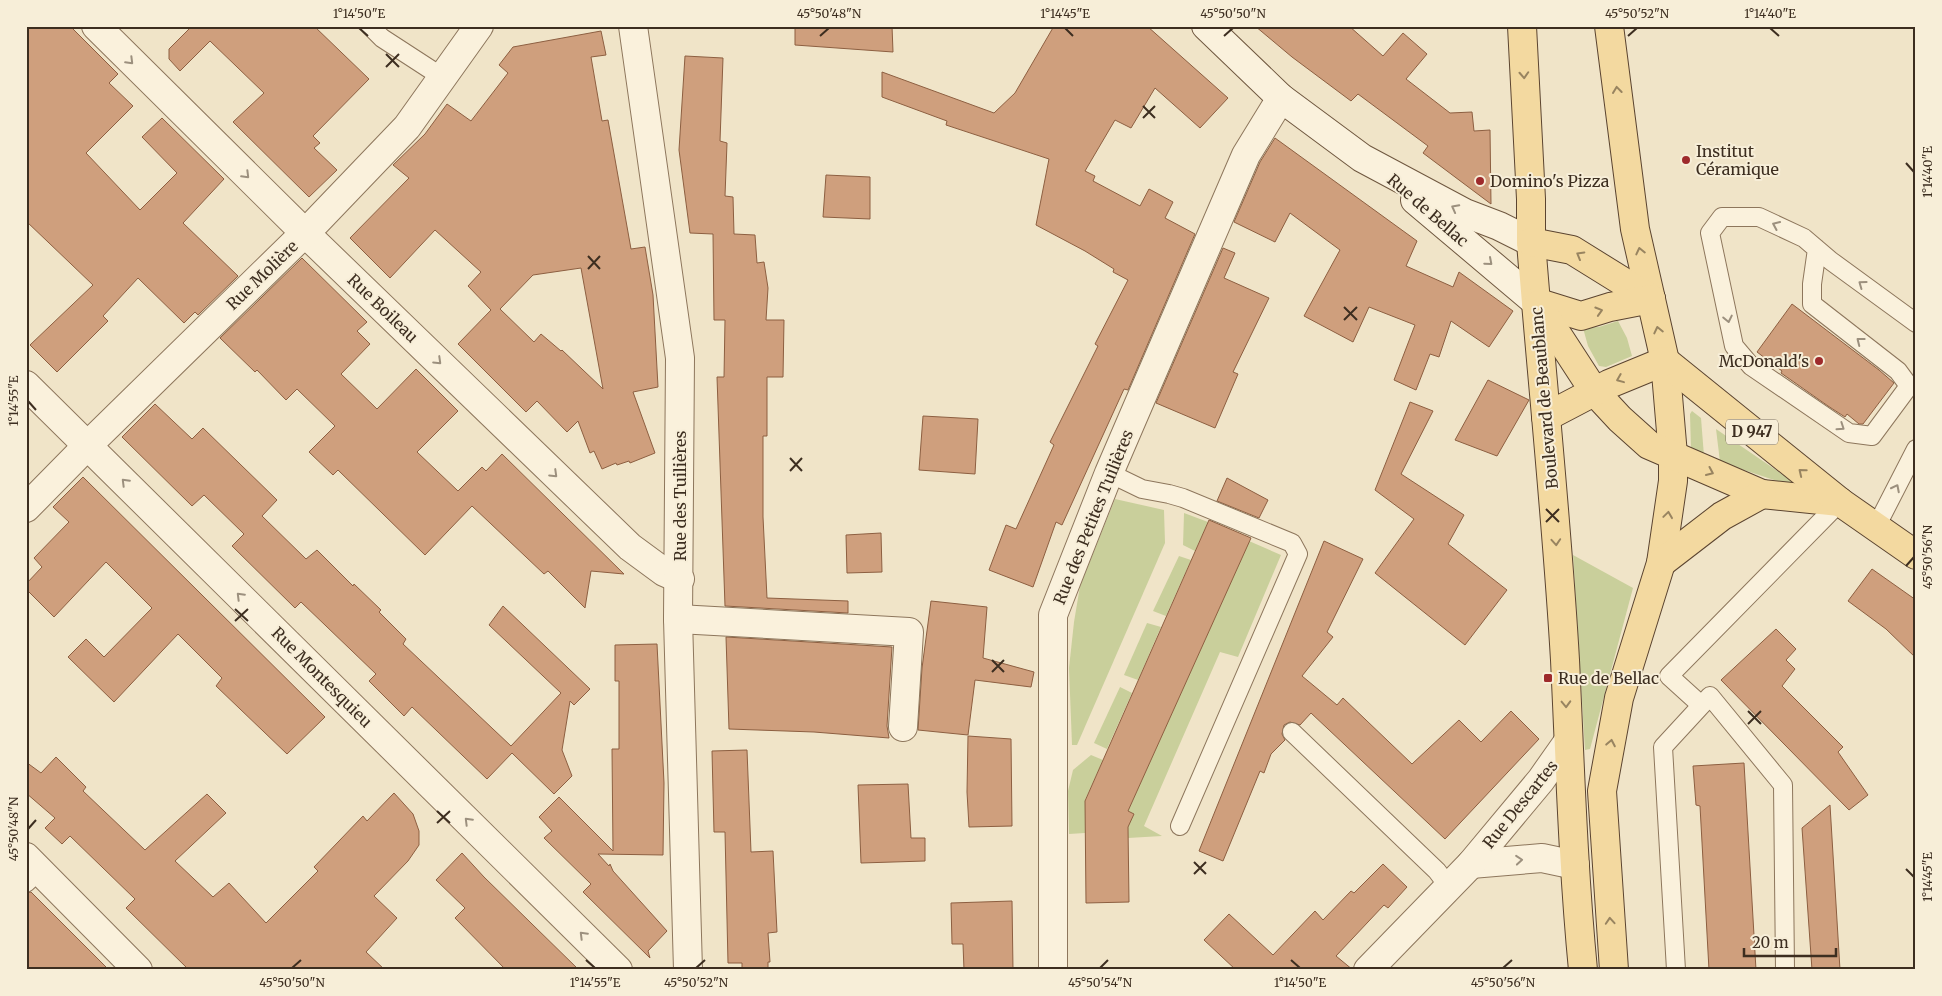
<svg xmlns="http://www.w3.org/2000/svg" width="1942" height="996" viewBox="0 0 1942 996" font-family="Merriweather,serif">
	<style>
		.green { fill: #c9cf9b }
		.building { fill: #cf9f7d; stroke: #8d5f41; fill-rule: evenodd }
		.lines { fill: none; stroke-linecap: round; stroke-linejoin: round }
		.service-casing { stroke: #8d765c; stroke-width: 20 }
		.minor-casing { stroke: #8d765c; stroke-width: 30 }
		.secondary-casing { stroke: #6f573f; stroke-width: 30 }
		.primary-casing { stroke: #5b4430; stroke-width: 30 }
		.service { stroke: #faf1dc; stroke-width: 18 }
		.minor { stroke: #faf1dc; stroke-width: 28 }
		.secondary { stroke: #faf1dc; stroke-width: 28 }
		.primary { stroke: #f3d9a0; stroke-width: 28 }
		.oneway { stroke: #9c907e }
		.oneway2 { stroke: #988460 }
		.ticks { fill: none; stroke: #3d2e20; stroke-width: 2 }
		.poi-dot { fill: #9e2a2b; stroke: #f7eed8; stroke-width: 2 }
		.labels { text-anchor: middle; stroke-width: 4; stroke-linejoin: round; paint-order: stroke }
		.shield { fill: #f7eed8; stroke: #756857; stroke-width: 1 }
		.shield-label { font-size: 15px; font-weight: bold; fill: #3d2e20 }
		.poi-label { font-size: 16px; fill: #3d2e20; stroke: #f7eed8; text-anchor: start }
		.street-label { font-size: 16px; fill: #3d2e20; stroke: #f7eed8 }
		.neatline { fill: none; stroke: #3d2e20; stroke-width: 2 }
		.ticks-label { font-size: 12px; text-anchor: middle; fill: #3d2e20 }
	</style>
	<rect width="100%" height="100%" fill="#f0e4c8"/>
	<!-- green -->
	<g class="green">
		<path d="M1618,321L1627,338L1632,356L1606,367L1599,366L1588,346L1583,328L1599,327Z"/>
		<path d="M1692,411L1701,418L1704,456L1691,449L1690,414Z"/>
		<path d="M1716,429L1792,481V486L1720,462Z"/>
		<path d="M1115,499L1164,510L1165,543L1077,745H1072L1069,668L1074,622L1080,586Z"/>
		<path d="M1184,513L1208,522L1195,551L1183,545Z"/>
		<path d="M1249,541L1281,555L1238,657L1220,652L1144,826L1162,836L1128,838L1085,833L1069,834L1068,791L1073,770L1091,755L1103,760L1085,800L1131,820L1134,814L1128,811Z"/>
		<path d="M1573,555L1633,588L1590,749L1585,750Z"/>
		<path d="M1179,556L1191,560L1166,616L1153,611Z"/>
		<path d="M1147,623L1161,627L1138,680L1124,675Z"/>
		<path d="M1120,687L1132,693L1107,749L1094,743Z"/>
	</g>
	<!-- building -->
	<g class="building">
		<path d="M26,26H70L118,74L109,83L133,106L86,153L140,210L177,173L142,137L162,118L224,179L183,223L238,276L198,315L195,312L184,323L138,278L103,316L108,321L57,372L30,345L93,285L26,221Z"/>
		<path d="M192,26H314L369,79L313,136L320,143L314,148L337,170L309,197L233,122L264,93L210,41L180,71L169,59V49Z"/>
		<path d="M795,26H892L893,52L795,45Z"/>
		<path d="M1054,26H1147L1228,98L1200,128L1155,88L1131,128L1115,120L1085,171L1095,176L1093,181L1140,206L1149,189L1173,202L1165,218L1195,234L1128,390L1124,389L1062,525L1056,522L1033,587L989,570L1006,525L1016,529L1054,445L1050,442L1098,346L1095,344L1128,280L1113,272L1114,269L1085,251L1036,225L1049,159L946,125L947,121L882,97V72L994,113L1015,93Z"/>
		<path d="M1255,26H1349L1383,56L1403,33L1427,54L1406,79L1450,113L1472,112L1474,131L1490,130L1491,204L1423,153L1428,146L1358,94L1351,101L1292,57Z"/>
		<path d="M601,31L606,55L591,57L602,121L608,120L631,249L645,247L653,295L658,387L633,392L655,453L630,463L629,461L617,465L616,463L602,469L594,451L590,453L578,421L567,432L537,401L526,412L458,344L491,310L468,286L481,272L435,230L390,278L350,238L409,178L393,165L425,134L447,104L471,121L508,73L499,65L513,47ZM581,268L603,389L562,350L561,351L541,334L534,342L500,309L533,275Z"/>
		<path d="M685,56L723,58L720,141L727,143L725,196L733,197L734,234L755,235L757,263L764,262L768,288L766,320H784L783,377H767V436H763V517L767,598L848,601V613L725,606L717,377H724L725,320H714L713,234L690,233L679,150Z"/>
		<path d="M1275,138L1417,241L1406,266L1453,287L1459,272L1513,311L1489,347L1451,321L1439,357L1430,354L1416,390L1394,380L1415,325L1369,307L1353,342L1304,316L1340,250L1290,213L1275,242L1234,222L1260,162Z"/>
		<path d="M826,175L870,177V219L823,217Z"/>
		<path d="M1223,248L1235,253L1224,278L1269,298L1233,372L1238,374L1215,428L1156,403Z"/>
		<path d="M302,258L367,322L357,331L370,344L341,374L377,409L416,369L458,411L417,452L458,491L482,467L486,471L502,454L624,574L591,571L585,608L548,571L544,574L472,506L425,555L338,470L333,475L309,452L335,426L297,389L286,400L257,370L255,372L220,338Z"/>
		<path d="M1792,304L1879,370L1894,383L1863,424H1859L1847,414L1845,417L1828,406L1781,373L1782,371L1757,352Z"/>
		<path d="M1488,380L1529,400L1497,456L1455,440Z"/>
		<path d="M1410,402L1433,411L1401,474L1464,515L1448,544L1507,590L1465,645L1375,573L1414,519L1375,490Z"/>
		<path d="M155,404L192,439L203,428L277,500L262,516L306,559L317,550L353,586L354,584L381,610L379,612L406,639L403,644L511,746L561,693L489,625L503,606L590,689L574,705L570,701L562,750L572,776L554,794L512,753L487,779L412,707L404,716L369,681L376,674L301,602L295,608L232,546L244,534L204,495L192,506L122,437Z"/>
		<path d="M923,416L978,419L975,474L919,470Z"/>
		<path d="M83,477L325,717L287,754L216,686L222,678L178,634L114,702L68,657L86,639L104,657L152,608L106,562L54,617L26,589V584L42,567L34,558L69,522L53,507Z"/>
		<path d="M1227,478L1268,500L1259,518L1217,501Z"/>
		<path d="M1209,520L1251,538L1128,811L1134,814L1128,827L1129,902L1086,903L1085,801Z"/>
		<path d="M881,533L882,572L847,573L846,535Z"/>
		<path d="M1324,541L1363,559L1327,632L1333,637L1302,676L1337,705L1343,698L1412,764L1459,720L1481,742L1511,711L1539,739L1445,839L1311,713L1300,725L1290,722L1284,725L1282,734L1285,740L1271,754L1264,773L1260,771L1223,861L1199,851Z"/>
		<path d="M1872,569L1916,600V658L1886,629L1848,601Z"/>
		<path d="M931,601L987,607L983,658L1034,672L1031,687L975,680L968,735L918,730L922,668Z"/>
		<path d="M1776,629L1796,649L1786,660L1795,669L1782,686L1843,747L1838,752L1868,795L1849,810L1721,680Z"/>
		<path d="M726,637L892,647L887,726L889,738L814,732L729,729Z"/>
		<path d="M657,644L664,783L663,855L598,854L609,866L610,864L613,871L667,931L648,951L650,958L583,892L591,884L544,838L552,831L539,817L559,797L613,851L612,749H619V681H615V645Z"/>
		<path d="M968,736L1011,739L1012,826L969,827L967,792Z"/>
		<path d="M747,750L751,852L773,851L777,932L768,933L770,962H768V970H742V963H728L725,832H714L712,751Z"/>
		<path d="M56,757L86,787L83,791L145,850L207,794L226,813L175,861L213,897L229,883L266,923L318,871L314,867L363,816L367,821L394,793L413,814L419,831V845L408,861L374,896L397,918L366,952L385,970H189L126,908L135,899L70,836L62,844L45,828L55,818L26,793V762L41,773Z"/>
		<path d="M1744,763L1756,970H1709L1700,806L1696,805L1693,766Z"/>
		<path d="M908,784L911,838H925V861L861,863L858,785Z"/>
		<path d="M1830,805L1840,970H1812L1802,828Z"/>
		<path d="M462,853L484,877L579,970H506L455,918L465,908L436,880Z"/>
		<path d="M1383,864L1407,887L1388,908L1384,905L1336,956L1353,970H1236L1204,940L1229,914L1273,955L1315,911L1323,920L1351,891L1354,893Z"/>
		<path d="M31,892L109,970H26V893Z"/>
		<path d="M1012,901L1013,970H964L963,944H952L951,903Z"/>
	</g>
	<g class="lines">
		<defs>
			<g id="service">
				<path d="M370,26L382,38L442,77"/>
				<path d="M1817,249L1812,284V304L1898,371L1909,386L1872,436L1849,433L1751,366L1734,346L1710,233L1722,217H1759L1804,238L1831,261L1916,323"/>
				<path d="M1109,473L1142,489L1169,494L1183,498L1292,543L1298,554L1180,826"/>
				<path d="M1876,527L1916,449"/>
				<path d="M1701,705L1669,676L1840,502"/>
				<path d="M1292,732L1437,871L1449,887"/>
				<path d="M26,883L40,870"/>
				<path d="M1676,970L1663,747L1710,696L1783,785L1785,970"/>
			</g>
			<g id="minor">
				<path d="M96,26L305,233L630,547L664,572L680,579"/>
				<path d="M633,26L680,358L678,619L688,970"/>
				<path d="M26,385L618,970"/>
				<path d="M26,508L87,446L316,222L407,127L479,26"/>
				<path d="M678,619L909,632L903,727"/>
				<path d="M26,857L138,970"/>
				<path d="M1471,864L1542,858L1575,865"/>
				<path d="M1053,970V615L1109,473L1246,155L1281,98"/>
				<path d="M1368,970L1471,864L1541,780L1567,743"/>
			</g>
			<g id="secondary">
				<path d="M1206,26L1281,98L1362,158L1465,213L1499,226L1531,242"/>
				<path d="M1415,200L1536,302"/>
			</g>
			<g id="primary">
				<path d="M1522,26L1531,199V242C1542,382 1557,521 1565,660C1570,764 1573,867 1583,970"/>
				<path d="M1609,26L1635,229L1665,361L1673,455V481L1661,563L1619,698L1602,791L1614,970"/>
				<path d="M1531,242L1572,250L1651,299"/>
				<path d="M1536,302L1581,316L1610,307L1651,299"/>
				<path d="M1538,305L1594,391L1620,419L1649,445L1762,494L1840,502"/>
				<path d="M1665,361L1840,502L1916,555"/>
				<path d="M1546,417L1609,384L1665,361"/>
				<path d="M1661,563L1722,516L1762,494"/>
			</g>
		</defs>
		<!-- service casing -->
		<use href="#service" class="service-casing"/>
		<!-- minor casing -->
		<use href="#minor" class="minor-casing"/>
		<!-- secondary casing -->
		<use href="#secondary" class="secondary-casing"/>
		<!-- primary casing -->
		<use href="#primary" class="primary-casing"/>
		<!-- service -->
		<use href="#service" class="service"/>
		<!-- minor -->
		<use href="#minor" class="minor"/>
		<!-- secondary -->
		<use href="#secondary" class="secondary"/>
		<!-- primary -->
		<use href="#primary" class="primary"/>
	</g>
	<!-- one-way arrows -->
	<defs><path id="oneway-chevron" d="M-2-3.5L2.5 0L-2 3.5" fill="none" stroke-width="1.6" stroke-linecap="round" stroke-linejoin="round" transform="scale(1.25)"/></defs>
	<g class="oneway">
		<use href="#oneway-chevron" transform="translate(130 61) rotate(45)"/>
		<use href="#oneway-chevron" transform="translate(246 175) rotate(45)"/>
		<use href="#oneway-chevron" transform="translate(1455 208) rotate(-152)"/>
		<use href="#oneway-chevron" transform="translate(1776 225) rotate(-156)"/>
		<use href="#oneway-chevron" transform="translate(1489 262) rotate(41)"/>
		<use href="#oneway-chevron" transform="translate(1862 284) rotate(-144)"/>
		<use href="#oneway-chevron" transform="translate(1728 319) rotate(78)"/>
		<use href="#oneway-chevron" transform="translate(1860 341) rotate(-142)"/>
		<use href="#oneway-chevron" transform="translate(438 361) rotate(44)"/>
		<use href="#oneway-chevron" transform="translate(1841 427) rotate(34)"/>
		<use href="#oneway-chevron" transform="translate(554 474) rotate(44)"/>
		<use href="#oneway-chevron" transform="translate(125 482) rotate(-135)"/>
		<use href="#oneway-chevron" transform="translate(1896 488) rotate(-63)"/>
		<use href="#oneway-chevron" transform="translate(240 596) rotate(-135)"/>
		<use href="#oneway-chevron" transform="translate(468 821) rotate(-135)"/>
		<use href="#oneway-chevron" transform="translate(1519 860) rotate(-5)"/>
		<use href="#oneway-chevron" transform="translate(583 935) rotate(-135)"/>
	</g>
	<g class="oneway2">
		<use href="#oneway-chevron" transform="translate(1524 75) rotate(87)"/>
		<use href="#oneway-chevron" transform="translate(1617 90) rotate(-97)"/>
		<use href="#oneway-chevron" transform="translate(1640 251) rotate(-103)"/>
		<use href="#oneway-chevron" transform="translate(1580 255) rotate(-150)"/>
		<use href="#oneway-chevron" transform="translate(1599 311) rotate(-17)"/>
		<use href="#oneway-chevron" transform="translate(1658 330) rotate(-103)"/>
		<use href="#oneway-chevron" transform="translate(1620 379) rotate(158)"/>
		<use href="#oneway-chevron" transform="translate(1710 472) rotate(24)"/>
		<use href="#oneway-chevron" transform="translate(1802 472) rotate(-141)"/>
		<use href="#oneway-chevron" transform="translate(1668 515) rotate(-82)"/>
		<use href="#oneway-chevron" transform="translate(1556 542) rotate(86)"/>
		<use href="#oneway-chevron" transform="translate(1566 704) rotate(88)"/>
		<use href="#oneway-chevron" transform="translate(1611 743) rotate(-79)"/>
		<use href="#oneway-chevron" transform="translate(1610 921) rotate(-94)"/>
	</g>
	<!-- ticks -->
	<path class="ticks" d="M359,28L368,36M1065,28L1073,36M1770,28L1779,36M820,36L829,28M1224,36L1233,28M1628,36L1637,28M386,54L399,67M386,67L399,54M1143,106L1155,118M1143,118L1155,106M1906,163L1914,172M588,256L600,269M588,269L600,256M1344,307L1357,320M1344,320L1357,307M28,401L36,410M790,458L802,471M790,471L802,458M1546,509L1559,522M1546,522L1559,509M1906,566L1914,557M235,609L248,621M235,621L248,609M992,660L1004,672M992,672L1004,660M1748,711L1761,724M1748,724L1761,711M437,811L450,823M437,823L450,811M28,829L36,820M1194,862L1206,874M1906,869L1914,877M1194,874L1206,862M586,960L595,968M1291,960L1300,968M292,968L301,960M696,968L705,960M1100,968L1108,960M1503,968L1512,960"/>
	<!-- markers -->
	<g class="poi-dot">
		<circle cx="1686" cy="160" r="5"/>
		<circle cx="1480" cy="181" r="5"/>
		<circle cx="1819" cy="361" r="5"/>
		<rect x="1543" y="673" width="10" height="10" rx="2.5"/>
	</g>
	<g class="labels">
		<!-- shield labels -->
		<rect class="shield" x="1726" y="419.5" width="52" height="25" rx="4"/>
		<g class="shield-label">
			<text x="1752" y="437">D 947</text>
		</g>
		<!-- poi labels -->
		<g class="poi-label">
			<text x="1696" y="157">Institut<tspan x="1696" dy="18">Céramique</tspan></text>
			<text x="1490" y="187">Domino's Pizza</text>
			<text x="1809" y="367" text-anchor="end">McDonald's</text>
			<text x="1558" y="684">Rue de Bellac</text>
		</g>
		<!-- street labels -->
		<g class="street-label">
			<text transform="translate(1428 210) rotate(41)" y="6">Rue de Bellac</text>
			<text transform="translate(262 275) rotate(-44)" y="6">Rue Molière</text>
			<text transform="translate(383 308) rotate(44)" y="6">Rue Boileau</text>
			<text transform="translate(1544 398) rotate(-95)" y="6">Boulevard de Beaublanc</text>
			<text transform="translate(680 496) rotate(-90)" y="6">Rue des Tuilières</text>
			<text transform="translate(1093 517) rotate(-68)" y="6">Rue des Petites Tuilières</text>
			<text transform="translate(322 677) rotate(45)" y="6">Rue Montesquieu</text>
			<text transform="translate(1520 804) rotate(-51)" y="6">Rue Descartes</text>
		</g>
	</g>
	<!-- border -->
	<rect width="1942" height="996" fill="none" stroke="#f7eed8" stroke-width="55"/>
	<!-- scale -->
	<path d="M1744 948v8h92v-8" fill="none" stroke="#3d2e20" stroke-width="2.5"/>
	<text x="1752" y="948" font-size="15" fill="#3d2e20" stroke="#f7eed8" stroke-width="4" paint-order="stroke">20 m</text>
	<rect x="28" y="28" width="1886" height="940" class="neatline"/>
	<g class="ticks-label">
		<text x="359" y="18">1°14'50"E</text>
		<text x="829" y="18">45°50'48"N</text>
		<text x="1065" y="18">1°14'45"E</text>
		<text x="1233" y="18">45°50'50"N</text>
		<text x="1637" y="18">45°50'52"N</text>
		<text x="1770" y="18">1°14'40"E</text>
		<text transform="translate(1928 172) rotate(-90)" y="4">1°14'40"E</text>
		<text transform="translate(14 401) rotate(-90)" y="4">1°14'55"E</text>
		<text transform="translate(1928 557) rotate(-90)" y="4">45°50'56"N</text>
		<text transform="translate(14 829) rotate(-90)" y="4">45°50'48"N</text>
		<text transform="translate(1928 877) rotate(-90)" y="4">1°14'45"E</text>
		<text x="292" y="987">45°50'50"N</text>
		<text x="595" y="987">1°14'55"E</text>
		<text x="696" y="987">45°50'52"N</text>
		<text x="1100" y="987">45°50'54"N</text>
		<text x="1300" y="987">1°14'50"E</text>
		<text x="1503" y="987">45°50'56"N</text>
	</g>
</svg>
